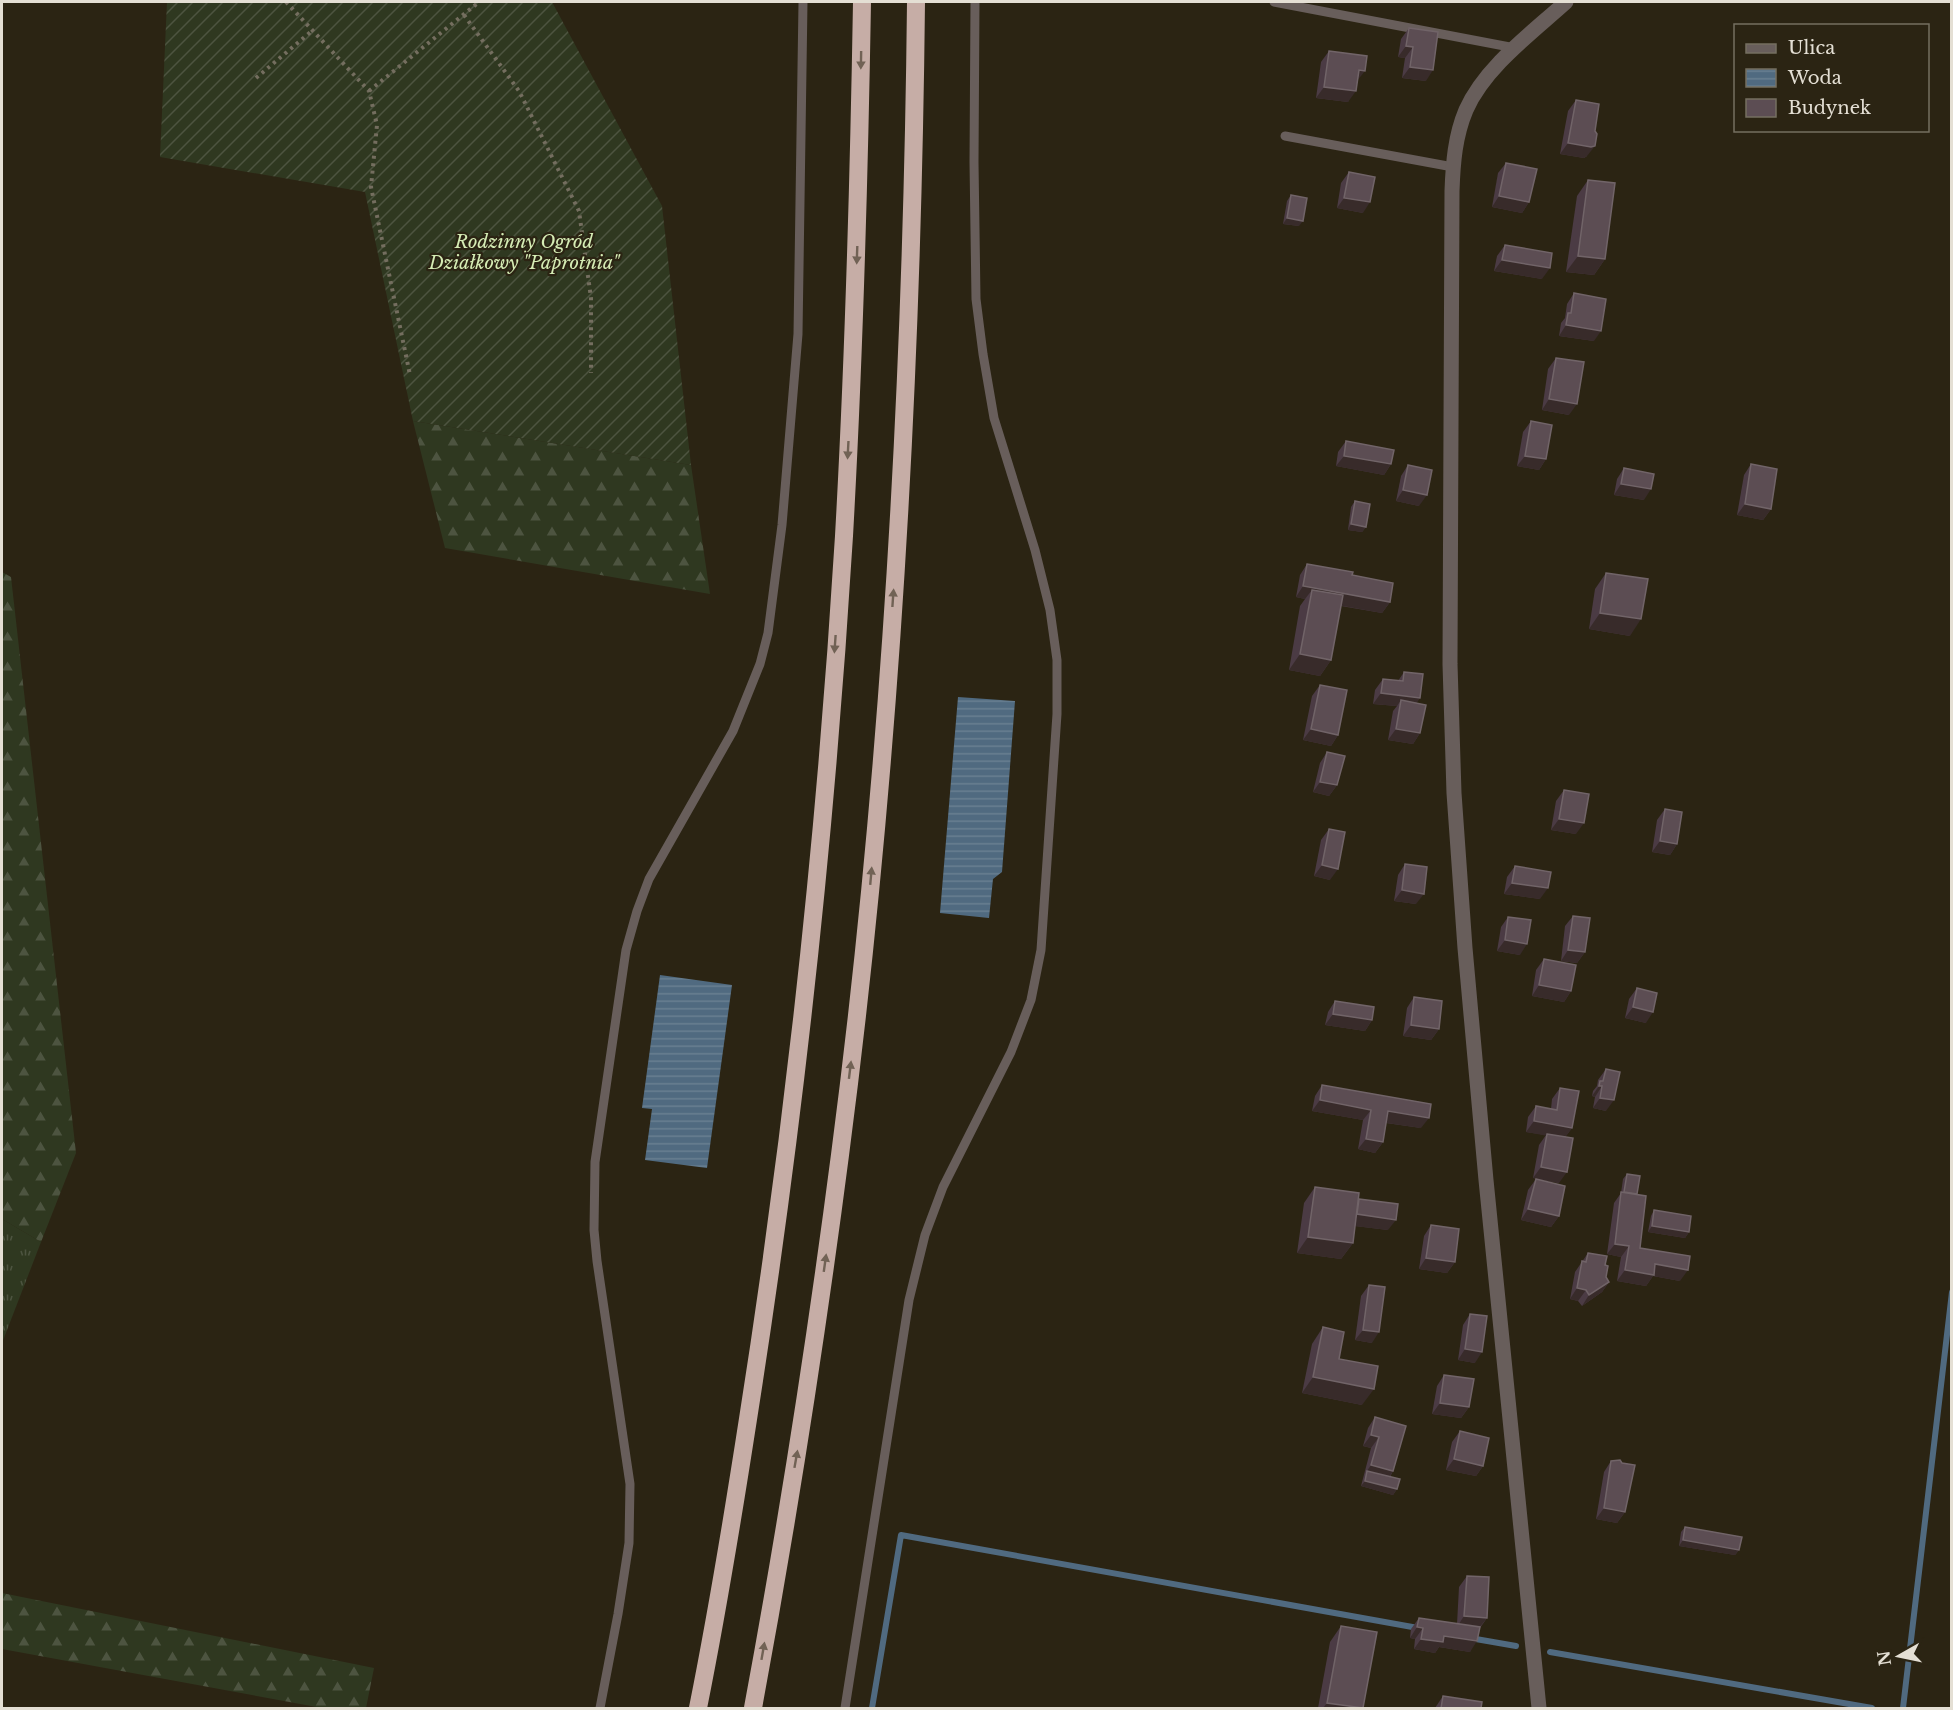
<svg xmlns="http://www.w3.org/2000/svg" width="1953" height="1710" viewBox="0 0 1953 1710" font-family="'Libre Baskerville',serif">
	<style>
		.grass { fill: url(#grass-tufts) }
		.forest { fill: url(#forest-firs) }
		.garden { fill: url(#garden-furrows) }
		.water { fill: url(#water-rules) }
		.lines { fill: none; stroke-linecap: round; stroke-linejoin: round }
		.stream { stroke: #506a80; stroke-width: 6 }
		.path { stroke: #746e5f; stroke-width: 4; stroke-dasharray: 3 4.5; stroke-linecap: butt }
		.service { stroke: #685e5b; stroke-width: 9 }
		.tertiary { stroke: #685e5b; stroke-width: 15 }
		.motorway { stroke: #c6ada6; stroke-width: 18 }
		.wall { fill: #4b3b44 }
		.shaded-wall { fill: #382b2a }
		.building { fill: #5c4d53; stroke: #716468; stroke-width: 1.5 }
		.oneway { fill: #716255 }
		.labels { text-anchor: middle; stroke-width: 4.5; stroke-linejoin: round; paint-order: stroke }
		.park-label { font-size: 18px; font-style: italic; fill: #d6edb5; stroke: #2b2413 }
	</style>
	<defs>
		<pattern id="grass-tufts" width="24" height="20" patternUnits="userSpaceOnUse" patternTransform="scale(1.5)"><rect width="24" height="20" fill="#2f3820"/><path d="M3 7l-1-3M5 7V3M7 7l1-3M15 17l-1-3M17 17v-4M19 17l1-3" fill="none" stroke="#4d5440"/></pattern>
		<pattern id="forest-firs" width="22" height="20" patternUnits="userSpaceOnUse" patternTransform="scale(1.5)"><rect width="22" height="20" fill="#2f3820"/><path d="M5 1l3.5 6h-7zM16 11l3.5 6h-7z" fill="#4d5440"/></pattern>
		<pattern id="garden-furrows" width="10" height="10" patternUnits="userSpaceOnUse" patternTransform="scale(1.5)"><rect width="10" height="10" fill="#2f3820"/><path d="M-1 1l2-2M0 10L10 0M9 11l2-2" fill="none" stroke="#4d5440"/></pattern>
		<pattern id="water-rules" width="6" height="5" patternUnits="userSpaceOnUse" patternTransform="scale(1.5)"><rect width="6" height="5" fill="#506a80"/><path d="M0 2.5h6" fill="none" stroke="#697f91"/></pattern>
	</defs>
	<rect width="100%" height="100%" fill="#2b2413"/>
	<!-- grass -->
	<path class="grass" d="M2,1219L41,1242L2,1343Z"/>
	<!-- forest -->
	<g class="forest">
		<path d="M413,421L691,465L710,594L445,548Z"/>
		<path d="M2,572L11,577L76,1153L41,1242L2,1219Z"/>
		<path d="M2,1593L374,1668L366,1708H322L2,1649Z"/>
	</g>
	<!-- garden -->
	<path class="garden" d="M167,2H552L662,206L691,465L413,421L365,192L160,157Z"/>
	<!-- water -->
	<g class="water">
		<path d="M958,697L1015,701L1002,872L993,879L989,918L940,913Z"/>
		<path d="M660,975L732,985L707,1168L645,1160L652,1109L642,1108Z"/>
	</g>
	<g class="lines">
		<!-- stream -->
		<g class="stream">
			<path d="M1470,1638L1516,1646"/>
			<path d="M1550,1652L1872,1708"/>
			<path d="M872,1708L901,1535L1418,1628"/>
			<path d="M1903,1708L1952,1292"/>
		</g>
		<!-- path -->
		<g class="path">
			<path d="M286,2L369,91L377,125L371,187L410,375"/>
			<path d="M464,15L519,91L579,211L591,298V373"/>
			<path d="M256,78L313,30"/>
			<path d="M369,91L479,2"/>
		</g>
		<!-- service -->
		<g class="service">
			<path d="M1274,2L1515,48"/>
			<path d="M1285,136L1453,167"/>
			<path d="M600,1708L618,1614L629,1543L630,1484L597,1261L594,1230L595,1162L626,950L637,911L649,879L733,731L760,664L768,633L782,525L798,334L803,2"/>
			<path d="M845,1708L909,1300L925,1235L943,1187L1011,1052L1031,1000L1041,950L1057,714V660L1050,610L1035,550L994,418L983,354L976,299L974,162L975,2"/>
		</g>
		<!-- tertiary -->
		<path class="tertiary" d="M1539,1708L1486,1180L1465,948L1454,793L1450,664L1452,191C1453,163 1455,136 1466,110C1485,67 1533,32 1566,2"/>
		<!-- motorway -->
		<g class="motorway">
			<path d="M698,1708C717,1613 733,1516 748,1419C794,1127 826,832 844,536C854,358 859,180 862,2"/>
			<path d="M753,1708C787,1525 816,1340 840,1155C890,773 912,386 916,2"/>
		</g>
	</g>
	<!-- wall -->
	<g class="wall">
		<path d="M1409,28L1426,81L1402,78L1405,58L1398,57L1401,39Z"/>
		<path d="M1329,51L1357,81L1348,102L1316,98L1321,62Z"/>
		<path d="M1576,100L1587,156L1584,158L1560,154L1568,111Z"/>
		<path d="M1506,163L1529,202L1522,213L1492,207L1498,173Z"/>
		<path d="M1349,172L1363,213L1337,208L1341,183Z"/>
		<path d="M1588,180L1605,259L1594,275L1566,272L1577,196Z"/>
		<path d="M1291,195L1299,226L1283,224L1287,201Z"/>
		<path d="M1505,245L1542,279L1494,271L1497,256Z"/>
		<path d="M1574,293L1594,341L1559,336L1561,323L1565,318L1567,304Z"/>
		<path d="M1556,358L1569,415L1542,410L1548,369Z"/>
		<path d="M1531,421L1546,459L1539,470L1517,466L1523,432Z"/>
		<path d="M1346,441L1391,464L1384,475L1336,466L1338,452Z"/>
		<path d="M1751,464L1771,509L1763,520L1737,515L1744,475Z"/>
		<path d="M1408,465L1419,506L1396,501L1401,476Z"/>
		<path d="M1624,468L1644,500L1614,495L1617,479Z"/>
		<path d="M1355,501L1366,527L1362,532L1348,530L1351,507Z"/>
		<path d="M1307,564L1352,575L1390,602L1382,613L1341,606L1331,660L1320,676L1289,670L1300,606L1305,599L1296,597L1300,575Z"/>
		<path d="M1606,573L1630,636L1589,629L1595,589Z"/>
		<path d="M1404,672L1420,698L1416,703L1420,733L1413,744L1388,740L1393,711L1397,706L1373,704L1375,690L1383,679L1398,681Z"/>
		<path d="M1320,685L1338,735L1331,746L1303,740L1312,696Z"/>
		<path d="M1327,752L1337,785L1329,796L1313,792L1320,763Z"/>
		<path d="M1564,790L1576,834L1551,830L1556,801Z"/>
		<path d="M1665,809L1677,844L1670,855L1652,852L1657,820Z"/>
		<path d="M1329,829L1330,880L1314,876L1321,840Z"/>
		<path d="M1405,864L1416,904L1394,901L1398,875Z"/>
		<path d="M1515,866L1540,899L1504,894L1507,877Z"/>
		<path d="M1573,916L1585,952L1577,963L1561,961L1565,926Z"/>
		<path d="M1508,917L1520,955L1497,951L1501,927Z"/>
		<path d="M1544,959L1571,991L1564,1002L1532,996L1536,970Z"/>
		<path d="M1637,988L1646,1023L1625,1018L1629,999Z"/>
		<path d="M1414,997L1439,1029L1431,1040L1403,1036L1407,1008Z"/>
		<path d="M1335,1001L1372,1020L1365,1031L1325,1025L1328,1012Z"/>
		<path d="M1606,1069V1111L1593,1108L1595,1097L1592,1096L1593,1091L1597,1086L1598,1080Z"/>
		<path d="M1322,1085L1421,1128L1386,1123L1383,1142L1375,1153L1358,1149L1363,1120L1312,1111L1315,1096Z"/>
		<path d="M1560,1088L1572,1128L1565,1137L1559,1183L1533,1178L1539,1145L1546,1135L1526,1132L1528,1117L1536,1106L1551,1109L1552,1099Z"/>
		<path d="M1627,1174L1637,1194L1640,1248L1680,1281L1653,1276L1646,1286L1617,1281L1621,1257L1607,1254L1614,1203L1621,1193L1623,1179Z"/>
		<path d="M1536,1179L1559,1216L1551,1227L1521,1220L1528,1190Z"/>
		<path d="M1315,1187L1359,1199L1388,1230L1355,1226L1353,1243L1341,1259L1297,1253L1304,1203Z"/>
		<path d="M1654,1210L1689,1232L1685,1238L1648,1232L1651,1216Z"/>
		<path d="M1431,1225L1455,1262L1447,1273L1419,1269L1424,1236Z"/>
		<path d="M1588,1253L1605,1265L1606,1277L1609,1282L1602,1292L1582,1306L1578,1301L1570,1299L1575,1272Z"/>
		<path d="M1369,1285L1372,1343L1355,1340L1361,1296Z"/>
		<path d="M1470,1314L1475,1363L1458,1360L1463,1325Z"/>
		<path d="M1323,1327L1362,1405L1302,1393L1312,1344Z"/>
		<path d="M1444,1375L1469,1407L1461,1418L1432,1414L1437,1386Z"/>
		<path d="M1375,1417L1393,1471L1390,1477L1397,1489L1393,1495L1361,1486L1371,1448L1363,1446L1368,1428Z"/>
		<path d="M1460,1431L1483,1466L1476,1476L1446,1470L1452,1442Z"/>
		<path d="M1611,1461L1625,1512L1617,1523L1596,1519L1604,1472Z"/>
		<path d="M1685,1527L1739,1550L1735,1555L1679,1546L1681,1532Z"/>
		<path d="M1467,1576L1487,1618L1480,1628L1470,1652L1439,1647L1435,1653L1414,1649L1415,1639L1410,1638L1411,1629L1419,1618L1457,1624L1459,1587Z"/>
		<path d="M1341,1626L1363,1708H1318L1330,1642Z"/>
		<path d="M1443,1696L1481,1708H1435Z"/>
	</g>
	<!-- shaded-wall -->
	<g class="shaded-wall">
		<path d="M1406,46L1413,47L1405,58L1398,57Z"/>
		<path d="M1410,67L1433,70L1426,81L1402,78Z"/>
		<path d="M1359,70L1365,71L1357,81Z"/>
		<path d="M1324,87L1356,91L1348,102L1316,98Z"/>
		<path d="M1568,143L1595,146L1587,156L1584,158L1560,154Z"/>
		<path d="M1499,196L1529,202L1522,213L1492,207Z"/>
		<path d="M1344,198L1370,202L1363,213L1337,208Z"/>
		<path d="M1287,218L1303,221L1299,226L1283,224Z"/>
		<path d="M1578,256L1605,259L1594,275L1566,272Z"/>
		<path d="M1502,260L1550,268L1542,279L1494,271Z"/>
		<path d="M1566,325L1601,331L1594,341L1559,336Z"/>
		<path d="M1549,399L1577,404L1569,415L1542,410Z"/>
		<path d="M1344,456L1391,464L1384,475L1336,466Z"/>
		<path d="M1525,456L1546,459L1539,470L1517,466Z"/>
		<path d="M1621,484L1651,489L1644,500L1614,495Z"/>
		<path d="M1403,490L1427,495L1419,506L1396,501Z"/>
		<path d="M1745,504L1771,509L1763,520L1737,515Z"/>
		<path d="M1351,524L1366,527L1362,532L1348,530Z"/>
		<path d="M1303,586L1390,602L1382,613L1310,600L1312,590L1305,599L1296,597Z"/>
		<path d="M1600,613L1641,619L1630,636L1589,629Z"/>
		<path d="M1300,654L1331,660L1320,676L1289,670Z"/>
		<path d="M1381,693L1420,698L1413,708L1401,700L1397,706L1373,704Z"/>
		<path d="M1311,729L1338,735L1331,746L1303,740Z"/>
		<path d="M1396,729L1420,733L1413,744L1388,740Z"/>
		<path d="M1320,782L1337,785L1329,796L1313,792Z"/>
		<path d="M1559,819L1584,823L1576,834L1551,830Z"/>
		<path d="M1660,841L1677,844L1670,855L1652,852Z"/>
		<path d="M1322,865L1338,869L1330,880L1314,876Z"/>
		<path d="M1512,883L1548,888L1540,899L1504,894Z"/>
		<path d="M1402,890L1424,894L1416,904L1394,901Z"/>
		<path d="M1505,940L1527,944L1520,955L1497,951Z"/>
		<path d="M1568,950L1585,952L1577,963L1561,961Z"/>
		<path d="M1539,985L1571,991L1564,1002L1532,996Z"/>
		<path d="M1633,1007L1653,1012L1646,1023L1625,1018Z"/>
		<path d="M1333,1014L1372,1020L1365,1031L1325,1025Z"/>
		<path d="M1411,1025L1439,1029L1431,1040L1403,1036Z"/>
		<path d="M1599,1086H1602L1595,1097L1592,1096Z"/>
		<path d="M1600,1098L1614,1100L1606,1111L1593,1108Z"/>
		<path d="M1320,1100L1371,1110L1363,1120L1312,1111Z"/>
		<path d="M1388,1111L1429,1118L1421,1128L1380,1122Z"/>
		<path d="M1534,1121L1572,1128L1564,1139L1526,1132Z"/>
		<path d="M1366,1139L1383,1142L1375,1153L1358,1149Z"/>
		<path d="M1541,1167L1567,1172L1559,1183L1533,1178Z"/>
		<path d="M1528,1209L1559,1216L1551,1227L1521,1220Z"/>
		<path d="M1354,1214L1396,1220L1388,1230L1346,1225Z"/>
		<path d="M1652,1226L1689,1232L1685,1238L1648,1232Z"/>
		<path d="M1308,1237L1353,1243L1341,1259L1297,1253Z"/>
		<path d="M1615,1244L1629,1246L1621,1257L1607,1254Z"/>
		<path d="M1426,1258L1455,1262L1447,1273L1419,1269Z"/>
		<path d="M1655,1264L1688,1270L1680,1281L1653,1276L1646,1286L1617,1281L1625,1270Z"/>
		<path d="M1609,1282L1602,1292L1582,1306L1589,1295Z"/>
		<path d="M1577,1288L1586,1290L1578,1301L1570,1299Z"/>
		<path d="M1363,1330L1379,1332L1372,1343L1355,1340Z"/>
		<path d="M1465,1349L1482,1352L1475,1363L1458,1360Z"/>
		<path d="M1313,1377L1374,1389L1362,1405L1302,1393Z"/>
		<path d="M1440,1403L1469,1407L1461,1418L1432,1414Z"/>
		<path d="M1371,1435L1379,1437L1371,1448L1363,1446Z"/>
		<path d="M1454,1459L1483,1466L1476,1476L1446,1470Z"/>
		<path d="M1371,1465L1393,1471L1386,1482L1367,1471Z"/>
		<path d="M1365,1481L1397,1489L1393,1495L1361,1486Z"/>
		<path d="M1604,1508L1625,1512L1617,1523L1596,1519Z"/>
		<path d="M1683,1540L1739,1550L1735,1555L1679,1546Z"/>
		<path d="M1464,1616L1487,1618L1479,1628L1457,1627Z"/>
		<path d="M1417,1627L1423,1628L1415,1639L1410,1638Z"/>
		<path d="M1444,1636L1477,1641L1470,1652L1439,1647L1435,1653L1414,1649L1421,1639Z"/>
		<path d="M1327,1703L1360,1708H1323Z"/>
	</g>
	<!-- building -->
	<g class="building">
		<path d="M1409,28L1438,32L1433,70L1410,67L1413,47L1406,46Z"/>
		<path d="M1329,51L1367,56L1365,71L1359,70L1356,91L1324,87Z"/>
		<path d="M1576,100L1599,104L1595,131L1597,134L1595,146L1591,147L1568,143Z"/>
		<path d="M1506,163L1537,169L1529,202L1499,196Z"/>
		<path d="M1349,172L1375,177L1370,202L1344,198Z"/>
		<path d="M1588,180L1615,183L1605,259L1578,256Z"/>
		<path d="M1291,195L1307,198L1303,221L1287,218Z"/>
		<path d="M1505,245L1552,253L1550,268L1502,260Z"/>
		<path d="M1574,293L1606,299L1601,331L1566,325L1568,313H1571Z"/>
		<path d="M1556,358L1584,362L1577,404L1549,399Z"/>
		<path d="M1531,421L1552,425L1546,459L1525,456Z"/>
		<path d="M1346,441L1394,450L1391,464L1344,456Z"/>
		<path d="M1751,464L1777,469L1771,509L1745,504Z"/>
		<path d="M1408,465L1432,470L1427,495L1403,490Z"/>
		<path d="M1624,468L1654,474L1651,489L1621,484Z"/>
		<path d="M1355,501L1370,504L1366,527L1351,524Z"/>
		<path d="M1307,564L1353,572L1352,575L1393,583L1390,602L1303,586Z"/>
		<path d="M1606,573L1648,579L1641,619L1600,613Z"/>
		<path d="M1312,590L1343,595L1331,660L1300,654Z"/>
		<path d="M1404,672L1423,674L1420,698L1381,693L1383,679L1403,681Z"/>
		<path d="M1320,685L1347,690L1338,735L1311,729Z"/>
		<path d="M1401,700L1426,705L1420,733L1396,729Z"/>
		<path d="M1327,752L1345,756L1337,785L1320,782Z"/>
		<path d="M1564,790L1589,794L1584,823L1559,819Z"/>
		<path d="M1665,809L1682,812L1677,844L1660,841Z"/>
		<path d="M1329,829L1345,832L1338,869L1322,865Z"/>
		<path d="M1405,864L1427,867L1424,894L1402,890Z"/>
		<path d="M1515,866L1551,872L1548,888L1512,883Z"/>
		<path d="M1573,916L1590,918L1585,952L1568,950Z"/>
		<path d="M1508,917L1531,920L1527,944L1505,940Z"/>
		<path d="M1544,959L1576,965L1571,991L1539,985Z"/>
		<path d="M1637,988L1657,993L1653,1012L1633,1007Z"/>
		<path d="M1414,997L1442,1001L1439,1029L1411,1025Z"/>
		<path d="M1335,1001L1374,1007L1372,1020L1333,1014Z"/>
		<path d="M1606,1069L1620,1072L1614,1100L1600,1098L1602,1086H1599L1600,1081H1603Z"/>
		<path d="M1322,1085L1431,1104L1429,1118L1388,1111L1383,1142L1366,1139L1371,1110L1320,1100Z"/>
		<path d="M1560,1088L1579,1091L1572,1128L1534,1121L1536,1106L1557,1110Z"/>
		<path d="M1547,1134L1573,1138L1567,1172L1541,1167Z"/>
		<path d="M1627,1174L1640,1176L1637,1194L1624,1192Z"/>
		<path d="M1536,1179L1565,1186L1559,1216L1528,1209Z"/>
		<path d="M1315,1187L1359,1193L1353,1243L1308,1237Z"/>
		<path d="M1621,1192L1646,1196L1640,1248L1690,1256L1688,1270L1655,1264L1654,1275L1625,1270L1629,1246L1615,1244Z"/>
		<path d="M1359,1199L1398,1204L1396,1220L1357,1214Z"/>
		<path d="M1654,1210L1691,1216L1689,1232L1652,1226Z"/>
		<path d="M1431,1225L1459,1229L1455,1262L1426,1258Z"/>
		<path d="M1588,1253L1607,1256L1605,1265L1608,1266L1606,1277L1609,1282L1589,1295L1586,1290L1577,1288L1582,1261L1586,1262Z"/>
		<path d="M1369,1285L1385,1287L1379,1332L1363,1330Z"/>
		<path d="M1470,1314L1487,1316L1482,1352L1465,1349Z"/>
		<path d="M1323,1327L1344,1332L1339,1359L1378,1366L1374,1389L1313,1377Z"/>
		<path d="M1444,1375L1474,1379L1469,1407L1440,1403Z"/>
		<path d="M1375,1417L1406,1426L1393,1471L1371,1465L1379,1437L1371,1435Z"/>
		<path d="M1460,1431L1489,1438L1483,1466L1454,1459Z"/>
		<path d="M1620,1460L1622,1463L1635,1465L1625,1512L1604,1508L1611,1461Z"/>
		<path d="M1367,1471L1400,1479L1397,1489L1365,1481Z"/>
		<path d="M1685,1527L1742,1537L1739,1550L1683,1540Z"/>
		<path d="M1467,1576L1489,1577L1487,1618L1464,1616Z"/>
		<path d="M1419,1618L1480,1627L1477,1641L1444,1636L1443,1642L1421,1639L1423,1628L1417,1627Z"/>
		<path d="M1341,1626L1377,1632L1363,1708L1327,1703Z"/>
		<path d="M1443,1696L1482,1702L1481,1708H1441Z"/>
	</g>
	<!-- one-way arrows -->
	<defs><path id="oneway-solid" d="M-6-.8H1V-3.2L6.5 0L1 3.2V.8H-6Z" transform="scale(1.5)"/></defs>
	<g class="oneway">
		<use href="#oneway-solid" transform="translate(861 60) rotate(91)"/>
		<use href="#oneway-solid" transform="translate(857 255) rotate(92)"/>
		<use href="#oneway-solid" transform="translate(848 450) rotate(93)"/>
		<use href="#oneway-solid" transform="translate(893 598) rotate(-86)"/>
		<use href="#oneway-solid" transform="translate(835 644) rotate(94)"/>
		<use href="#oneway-solid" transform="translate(871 876) rotate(-85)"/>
		<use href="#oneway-solid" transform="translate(850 1070) rotate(-83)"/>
		<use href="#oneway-solid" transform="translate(825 1263) rotate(-82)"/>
		<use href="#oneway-solid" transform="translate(796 1459) rotate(-80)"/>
		<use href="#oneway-solid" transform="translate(763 1651) rotate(-80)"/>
	</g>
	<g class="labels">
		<!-- park labels -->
		<g class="park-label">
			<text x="524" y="248">Rodzinny Ogród<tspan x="524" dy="21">Działkowy "Paprotnia"</tspan></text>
		</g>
	</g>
	<!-- border -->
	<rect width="1953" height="1710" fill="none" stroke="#e4dfd4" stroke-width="6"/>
	<!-- legend -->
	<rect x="1734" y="24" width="195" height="108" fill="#2b2413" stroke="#756f60" stroke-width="1.5"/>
	<rect x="1746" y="44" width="30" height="9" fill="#685e5b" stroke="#756f60" stroke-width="1.5"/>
	<text x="1788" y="54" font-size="18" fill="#e4dfd4">Ulica</text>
	<rect x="1746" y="69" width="30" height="18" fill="url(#water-rules)" stroke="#756f60" stroke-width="1.5"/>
	<text x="1788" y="84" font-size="18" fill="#e4dfd4">Woda</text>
	<rect x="1746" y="99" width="30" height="18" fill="#5c4d53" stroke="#756f60" stroke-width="1.5"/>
	<text x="1788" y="114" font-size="18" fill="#e4dfd4">Budynek</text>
	<!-- north arrow -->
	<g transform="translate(1899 1656) rotate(261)" stroke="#2b2413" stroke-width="4.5" paint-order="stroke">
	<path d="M0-4.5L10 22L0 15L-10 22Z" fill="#e4dfd4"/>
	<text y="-9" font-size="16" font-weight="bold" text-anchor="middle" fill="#e4dfd4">N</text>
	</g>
</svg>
